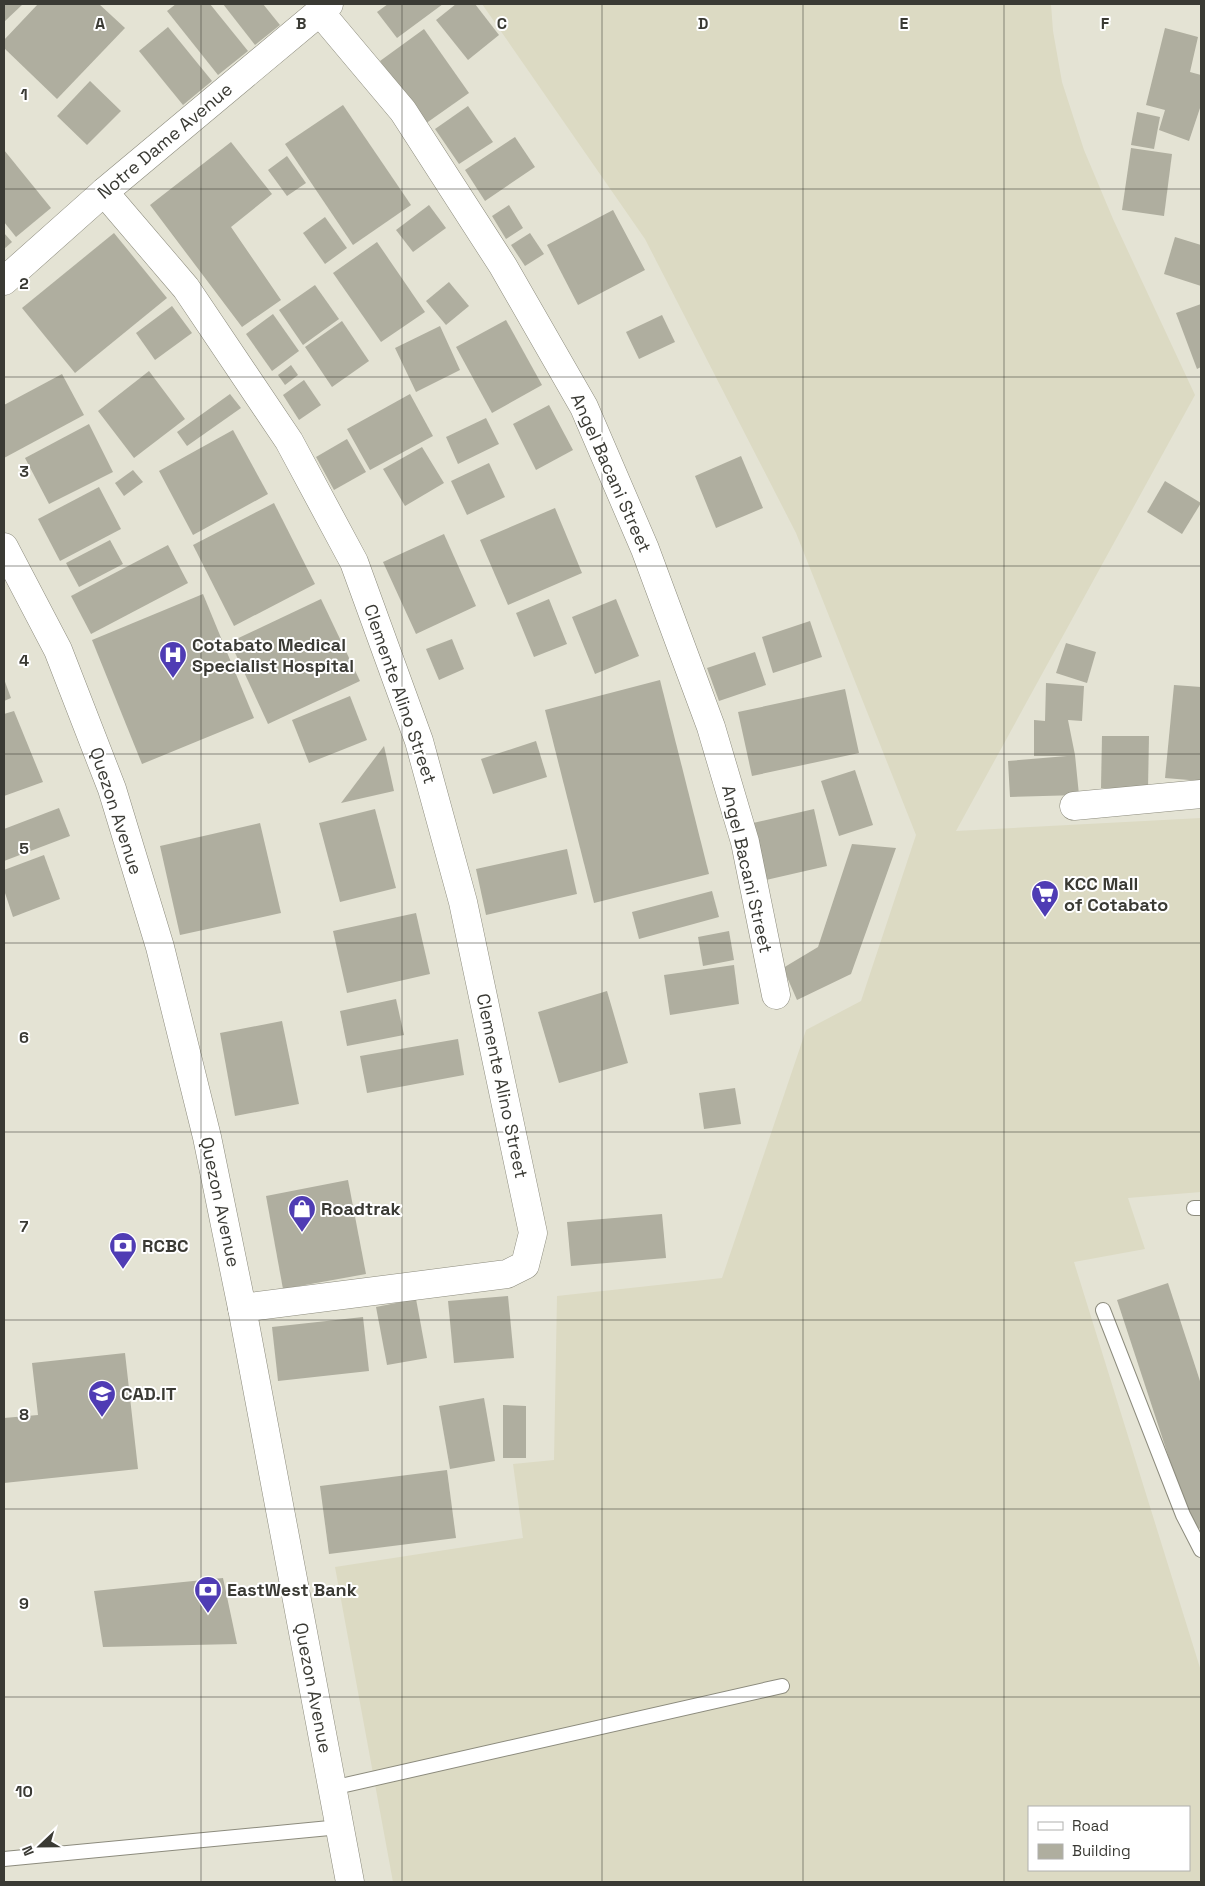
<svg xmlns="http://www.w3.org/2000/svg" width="1205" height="1886" viewBox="0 0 1205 1886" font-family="'Space Grotesk',sans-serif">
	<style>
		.built { fill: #dcdac3; fill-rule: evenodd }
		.building { fill: #afae9f }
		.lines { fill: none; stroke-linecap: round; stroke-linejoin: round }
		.service-casing { stroke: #8c8b7d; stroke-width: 16 }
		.minor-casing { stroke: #8c8b7d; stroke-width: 29 }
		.tertiary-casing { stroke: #8c8b7d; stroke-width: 29 }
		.secondary-casing { stroke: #8c8b7d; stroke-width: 29 }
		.service { stroke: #fff; stroke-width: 14 }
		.minor { stroke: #fff; stroke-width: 28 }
		.tertiary { stroke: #fff; stroke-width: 28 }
		.secondary { stroke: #fff; stroke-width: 28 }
		.grid { fill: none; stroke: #3a3a34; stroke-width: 1; stroke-opacity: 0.55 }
		.labels { text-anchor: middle; stroke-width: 4; stroke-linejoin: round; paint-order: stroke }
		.street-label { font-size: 18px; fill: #3a3a34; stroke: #fff }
		.poi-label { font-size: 18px; font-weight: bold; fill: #3a3a34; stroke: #fff; text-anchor: start }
		.grid-label { font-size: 16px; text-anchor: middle; font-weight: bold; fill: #3a3a34; stroke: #fff; stroke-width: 4; stroke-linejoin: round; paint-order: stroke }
	</style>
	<rect width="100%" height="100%" fill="#e4e3d4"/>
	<!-- built -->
	<path class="built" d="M482,4H1051L1053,31L1062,82L1084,150L1113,219L1195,395L956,831L1201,818V1192L1128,1198L1145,1249L1074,1262L1201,1671V1882H393L335,1567L523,1538L513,1464L554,1460L557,1296L722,1278L806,1030L861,1001L916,835L796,533L645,239ZM1029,1807H1189V1870H1029Z"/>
	<!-- building -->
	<g class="building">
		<path d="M4,4H23L4,22Z"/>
		<path d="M38,4H99L125,28L57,99L4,48V40Z"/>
		<path d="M176,4H210L248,51L218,75L167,11Z"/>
		<path d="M223,4H263L280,25L255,45Z"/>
		<path d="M388,4H443L397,38L377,12Z"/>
		<path d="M456,4H475L499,35L468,60L436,20Z"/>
		<path d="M168,27L212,81L183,105L139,51Z"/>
		<path d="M1165,28L1198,37L1190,72L1201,75V105L1189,141L1159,130L1165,110L1146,105Z"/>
		<path d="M424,29L469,93L425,124L380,61Z"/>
		<path d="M90,81L121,111L87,145L57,116Z"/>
		<path d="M343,105L411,205L353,245L285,144Z"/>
		<path d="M468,106L493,142L459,164L435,129Z"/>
		<path d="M1137,112L1160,117L1154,149L1131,145Z"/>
		<path d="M515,137L535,167L485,201L465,170Z"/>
		<path d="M231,142L272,194L231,227L281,300L242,327L150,205Z"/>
		<path d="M1131,148L1172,154L1164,216L1122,210Z"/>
		<path d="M4,150L51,208L16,237L4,222Z"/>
		<path d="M287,156L306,183L287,196L268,170Z"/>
		<path d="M429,205L446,228L413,252L396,230Z"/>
		<path d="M509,205L523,228L506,239L492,216Z"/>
		<path d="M613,210L645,270L578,305L547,245Z"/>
		<path d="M325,217L347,248L325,264L303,233Z"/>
		<path d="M4,233L12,242L4,249Z"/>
		<path d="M114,233L167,298L75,373L22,308Z"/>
		<path d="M530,233L544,254L525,266L511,245Z"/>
		<path d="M1175,237L1201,245V286L1164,274Z"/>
		<path d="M377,242L425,312L381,342L333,273Z"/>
		<path d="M449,282L469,306L446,325L426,301Z"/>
		<path d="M315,285L339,319L303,345L279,310Z"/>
		<path d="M1201,304V367L1197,369L1176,313Z"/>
		<path d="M172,306L192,333L155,360L136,333Z"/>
		<path d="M273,314L299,351L272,371L246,334Z"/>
		<path d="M662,315L675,342L639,359L626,332Z"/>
		<path d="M506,320L542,385L492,413L456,347Z"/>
		<path d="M342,321L369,361L332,387L305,347Z"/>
		<path d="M440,326L460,370L416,392L395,348Z"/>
		<path d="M291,365L298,375L285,385L278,375Z"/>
		<path d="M149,371L185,419L134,458L98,411Z"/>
		<path d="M62,374L84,415L4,458V405Z"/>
		<path d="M304,380L321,405L299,420L283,395Z"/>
		<path d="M230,394L241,408L187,446L177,432Z"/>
		<path d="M410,394L433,436L370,470L347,429Z"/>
		<path d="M549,405L573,450L536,470L513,424Z"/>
		<path d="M486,418L499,444L458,464L446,437Z"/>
		<path d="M89,424L113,472L49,504L25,458Z"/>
		<path d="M233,430L268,494L193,535L159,471Z"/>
		<path d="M347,439L366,472L334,490L316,457Z"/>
		<path d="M422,447L444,483L405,506L383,469Z"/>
		<path d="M741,456L763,508L716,528L695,476Z"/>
		<path d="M489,463L505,497L467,515L451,481Z"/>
		<path d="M133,470L143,482L124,496L115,483Z"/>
		<path d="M1165,481L1201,503L1182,534L1147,512Z"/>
		<path d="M99,487L121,529L60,561L38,519Z"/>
		<path d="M274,503L315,584L234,626L193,545Z"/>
		<path d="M555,508L582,573L508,605L480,540Z"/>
		<path d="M444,534L476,606L416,634L383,562Z"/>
		<path d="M110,540L123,564L79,587L66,563Z"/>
		<path d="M168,545L188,583L91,634L71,596Z"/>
		<path d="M203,594L254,718L142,764L92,640Z"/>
		<path d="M321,599L360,681L268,724L230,642Z"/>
		<path d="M549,599L567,644L534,657L516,613Z"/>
		<path d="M616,599L639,656L595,674L572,617Z"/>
		<path d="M810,621L822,657L773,673L762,637Z"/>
		<path d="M452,639L464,669L439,680L426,649Z"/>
		<path d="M1066,643L1096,652L1087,683L1056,673Z"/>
		<path d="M755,652L766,685L719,701L707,668Z"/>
		<path d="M4,679L11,698L4,701Z"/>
		<path d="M660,680L709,874L594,903L545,710Z"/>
		<path d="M1046,683L1084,686L1082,721L1068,720L1075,755L1079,795L1010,797L1008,761L1067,756H1034V720L1045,721Z"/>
		<path d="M1174,685L1201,687V781L1165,778Z"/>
		<path d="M845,689L859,753L752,776L738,712Z"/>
		<path d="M350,696L367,740L309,763L292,720Z"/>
		<path d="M14,711L43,782L4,796V714Z"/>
		<path d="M1102,736H1149L1148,789L1101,788Z"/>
		<path d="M536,741L547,777L493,794L481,759Z"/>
		<path d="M384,746L394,791L341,803Z"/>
		<path d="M855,770L873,825L839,836L821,781Z"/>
		<path d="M59,808L70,836L4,861V829Z"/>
		<path d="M375,809L396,888L340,902L319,823Z"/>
		<path d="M814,809L827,866L766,880L753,823Z"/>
		<path d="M260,823L281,913L180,935L160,846Z"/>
		<path d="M852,844L896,848L851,974L797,1000L783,968L818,947Z"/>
		<path d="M567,849L577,894L486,915L476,869Z"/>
		<path d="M44,855L60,899L13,917L4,890V870Z"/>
		<path d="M712,891L719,917L639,939L632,912Z"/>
		<path d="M416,913L430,974L347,993L333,931Z"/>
		<path d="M729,931L734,960L703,966L698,937Z"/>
		<path d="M734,965L739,1004L670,1015L664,975Z"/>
		<path d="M607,991L628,1063L559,1083L538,1012Z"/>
		<path d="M396,999L404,1035L347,1046L340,1011Z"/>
		<path d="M282,1021L299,1104L235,1116L220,1033Z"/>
		<path d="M458,1039L464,1075L367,1093L360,1056Z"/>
		<path d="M735,1088L741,1124L704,1129L699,1093Z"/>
		<path d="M348,1180L366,1274L283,1289L266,1196Z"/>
		<path d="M662,1214L666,1258L571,1266L567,1222Z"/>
		<path d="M1168,1283L1201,1384V1528L1193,1531L1117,1300Z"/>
		<path d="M508,1296L514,1358L454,1363L448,1301Z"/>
		<path d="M416,1299L427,1358L387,1365L376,1307Z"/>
		<path d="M363,1317L369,1371L278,1381L272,1327Z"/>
		<path d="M125,1353L138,1469L4,1483V1418L38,1415L32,1363Z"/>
		<path d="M484,1398L495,1461L450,1469L439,1406Z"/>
		<path d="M503,1405L526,1406V1458H503Z"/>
		<path d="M447,1470L456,1538L329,1554L320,1486Z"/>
		<path d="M223,1578L237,1644L103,1647L94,1591Z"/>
	</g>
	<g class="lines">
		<defs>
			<g id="service">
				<path d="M1194,1208H1201"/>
				<path d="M1103,1310L1183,1515L1201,1550"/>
				<path d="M332,1788L782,1686"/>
				<path d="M4,1859L340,1827"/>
			</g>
			<g id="minor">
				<path d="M319,11L403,111L503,266L584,407L645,549L711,727L745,842L776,995"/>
				<path d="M104,192L186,288L289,441L354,562L419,741L463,902L533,1233L525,1265L507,1274L242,1308"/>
				<path d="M1074,806L1201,794"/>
			</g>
			<path id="tertiary" d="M4,281L104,192L329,4"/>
			<path id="secondary" d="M4,547L58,650L112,789L160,947L207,1137L242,1308L350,1882"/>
		</defs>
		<!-- service casing -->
		<use href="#service" class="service-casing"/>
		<!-- minor casing -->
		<use href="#minor" class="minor-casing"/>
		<!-- tertiary casing -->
		<use href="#tertiary" class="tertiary-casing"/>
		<!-- secondary casing -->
		<use href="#secondary" class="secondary-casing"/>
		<!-- service -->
		<use href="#service" class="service"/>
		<!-- minor -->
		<use href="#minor" class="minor"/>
		<!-- tertiary -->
		<use href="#tertiary" class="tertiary"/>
		<!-- secondary -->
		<use href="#secondary" class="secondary"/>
	</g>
	<!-- grid -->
	<path class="grid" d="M201,4V1882M402,4V1882M602,4V1882M803,4V1882M1004,4V1882M4,189H1201M4,377H1201M4,566H1201M4,754H1201M4,943H1201M4,1132H1201M4,1320H1201M4,1509H1201M4,1697H1201"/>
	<!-- icons -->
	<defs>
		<symbol id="hospital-pin" viewBox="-11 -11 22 30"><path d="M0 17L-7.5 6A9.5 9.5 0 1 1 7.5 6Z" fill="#4f3cb4" stroke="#fff"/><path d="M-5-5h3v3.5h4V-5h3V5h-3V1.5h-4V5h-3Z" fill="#fff"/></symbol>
		<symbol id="supermarket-pin" viewBox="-11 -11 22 30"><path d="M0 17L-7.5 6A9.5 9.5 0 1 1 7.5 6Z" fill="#4f3cb4" stroke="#fff"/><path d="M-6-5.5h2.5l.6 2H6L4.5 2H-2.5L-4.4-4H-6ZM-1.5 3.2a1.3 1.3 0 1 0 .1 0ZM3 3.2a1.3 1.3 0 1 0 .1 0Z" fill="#fff"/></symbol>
		<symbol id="shop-pin" viewBox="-11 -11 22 30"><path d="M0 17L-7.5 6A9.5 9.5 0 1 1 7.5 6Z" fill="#4f3cb4" stroke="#fff"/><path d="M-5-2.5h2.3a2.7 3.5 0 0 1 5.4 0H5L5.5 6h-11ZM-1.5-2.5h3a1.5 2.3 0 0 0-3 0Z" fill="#fff"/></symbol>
		<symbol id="bank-pin" viewBox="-11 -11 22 30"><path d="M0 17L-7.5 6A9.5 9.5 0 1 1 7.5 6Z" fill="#4f3cb4" stroke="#fff"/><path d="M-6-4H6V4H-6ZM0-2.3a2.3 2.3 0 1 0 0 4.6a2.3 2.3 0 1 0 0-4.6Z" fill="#fff"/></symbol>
		<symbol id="university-pin" viewBox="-11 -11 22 30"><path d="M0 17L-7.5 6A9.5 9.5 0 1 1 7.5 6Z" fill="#4f3cb4" stroke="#fff"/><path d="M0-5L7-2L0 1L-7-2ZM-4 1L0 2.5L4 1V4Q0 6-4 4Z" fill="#fff"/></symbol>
	</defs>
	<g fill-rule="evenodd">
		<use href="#hospital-pin" x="157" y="639" width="32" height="43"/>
		<use href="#supermarket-pin" x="1029" y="878" width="32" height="43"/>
		<use href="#shop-pin" x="286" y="1193" width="32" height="43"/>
		<use href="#bank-pin" x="107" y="1230" width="32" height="43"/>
		<use href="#university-pin" x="86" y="1378" width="32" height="43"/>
		<use href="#bank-pin" x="192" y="1574" width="32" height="43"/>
	</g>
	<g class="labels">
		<!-- street labels -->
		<g class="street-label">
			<text transform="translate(165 141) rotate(-40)" y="6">Notre Dame Avenue</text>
			<text transform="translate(611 473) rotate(66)" y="6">Angel Bacani Street</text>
			<text transform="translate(400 694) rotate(71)" y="6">Clemente Alino Street</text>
			<text transform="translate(116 811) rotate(72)" y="6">Quezon Avenue</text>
			<text transform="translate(747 869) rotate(77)" y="6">Angel Bacani Street</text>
			<text transform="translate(502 1086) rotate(78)" y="6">Clemente Alino Street</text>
			<text transform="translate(220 1202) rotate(78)" y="6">Quezon Avenue</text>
			<text transform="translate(313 1688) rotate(79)" y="6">Quezon Avenue</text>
		</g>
		<!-- poi labels -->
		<g class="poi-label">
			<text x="192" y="651">Cotabato Medical<tspan x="192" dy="21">Specialist Hospital</tspan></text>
			<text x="1064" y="890">KCC Mall<tspan x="1064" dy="21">of Cotabato</tspan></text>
			<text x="321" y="1215">Roadtrak</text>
			<text x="142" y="1252">RCBC</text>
			<text x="121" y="1400">CAD.IT</text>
			<text x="227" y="1596">EastWest Bank</text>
		</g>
	</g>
	<g class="grid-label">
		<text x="100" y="29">A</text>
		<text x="301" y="29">B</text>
		<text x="502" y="29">C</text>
		<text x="703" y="29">D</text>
		<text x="904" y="29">E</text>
		<text x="1105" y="29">F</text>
		<text x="24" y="100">1</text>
		<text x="24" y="289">2</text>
		<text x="24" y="477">3</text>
		<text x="24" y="666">4</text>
		<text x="24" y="854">5</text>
		<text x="24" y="1043">6</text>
		<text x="24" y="1232">7</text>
		<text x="24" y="1420">8</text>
		<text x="24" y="1609">9</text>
		<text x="24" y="1797">10</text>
	</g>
	<!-- border -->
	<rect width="1205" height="1886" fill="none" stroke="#3a3a34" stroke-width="10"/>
	<!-- legend -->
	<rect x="1028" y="1806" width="162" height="65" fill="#ffffff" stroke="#b0b0ae"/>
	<rect x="1038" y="1822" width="25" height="8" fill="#ffffff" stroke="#b0b0ae"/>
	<text x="1072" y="1831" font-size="15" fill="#3a3a34">Road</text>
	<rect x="1038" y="1844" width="25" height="15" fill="#afae9f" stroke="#b0b0ae"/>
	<text x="1072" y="1856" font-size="15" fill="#3a3a34">Building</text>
	<!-- north arrow -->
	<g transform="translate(40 1846) rotate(248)" stroke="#ffffff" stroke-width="4" paint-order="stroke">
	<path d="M0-4L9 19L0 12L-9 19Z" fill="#3a3a34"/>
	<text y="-8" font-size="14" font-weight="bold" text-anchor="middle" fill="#3a3a34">N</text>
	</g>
</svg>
